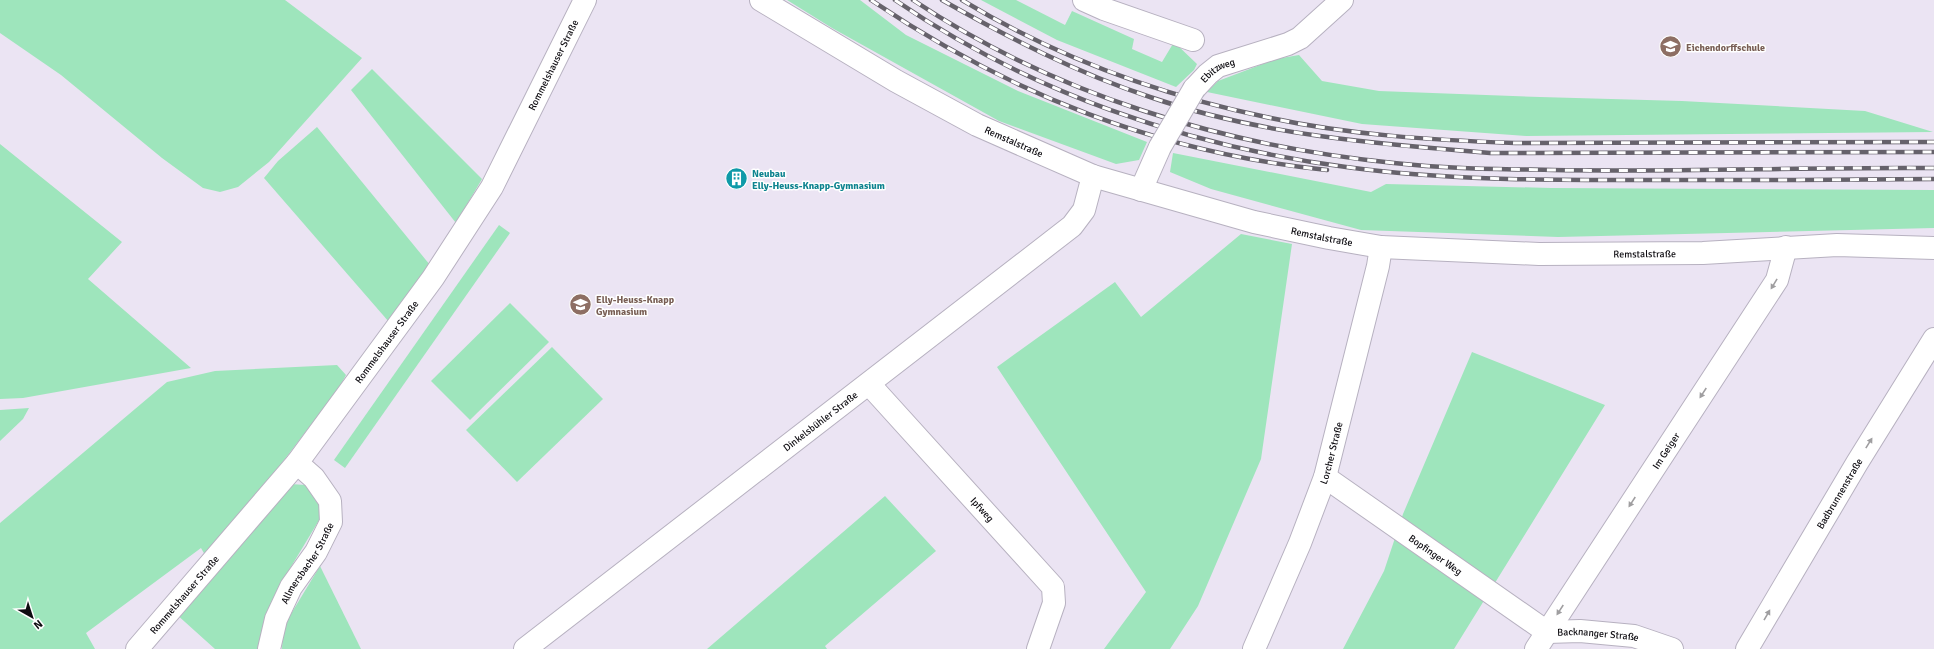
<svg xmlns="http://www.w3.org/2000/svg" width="1934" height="649" viewBox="0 0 1934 649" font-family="Signika,sans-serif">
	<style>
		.green { fill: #9ee5bc }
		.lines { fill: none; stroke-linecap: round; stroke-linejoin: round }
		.minor-casing { stroke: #b7b1c0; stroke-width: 24 }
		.minor { stroke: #fff; stroke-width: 22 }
		.rail-casing { stroke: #66626b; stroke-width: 4.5 }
		.rail { stroke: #fff; stroke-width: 3; stroke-dasharray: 9; stroke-linecap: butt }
		.minor-bridge-casing { stroke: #b7b1c0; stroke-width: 24; stroke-linecap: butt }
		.minor-bridge { stroke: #fff; stroke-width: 22 }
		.oneway { fill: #9f9ea0 }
		.labels { text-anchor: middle; stroke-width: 3; stroke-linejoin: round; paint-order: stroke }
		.education-label { font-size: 10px; font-weight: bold; fill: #785e54; stroke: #fff; text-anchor: start }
		.street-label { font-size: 10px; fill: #0e0c11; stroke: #fff }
		.culture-label { font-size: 10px; font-weight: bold; fill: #0d838f; stroke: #fff; text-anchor: start }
	</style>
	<rect width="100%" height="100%" fill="#ebe4f3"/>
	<!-- green -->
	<g class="green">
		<path d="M0,0H285L362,58L269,162L238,187L220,192L203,188L162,158L61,75L0,33Z"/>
		<path d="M787,0H860L906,35L1018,91L1147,142L1139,160L1116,164L999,121L832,28Z"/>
		<path d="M981,0H1016L1065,25L1072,11L1134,39L1132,49L1162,62L1174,42L1197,64L1194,70L1176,87L1057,40Z"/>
		<path d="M1299,55L1322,81L1379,91L1540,97L1682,101L1865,111L1933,132L1526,136L1362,124L1207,92L1218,81L1276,59Z"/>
		<path d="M372,69L482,179L456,223L351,90Z"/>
		<path d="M317,127L430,265L389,322L264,178L278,161Z"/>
		<path d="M0,144L122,242L88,279L191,368L23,398L0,399Z"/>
		<path d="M1173,153L1371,192L1386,184L1551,188L1934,190V228L1558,237L1361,230L1211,189L1170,172Z"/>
		<path d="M499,225L510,233L345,468L334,460Z"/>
		<path d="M1241,234L1292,244L1261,459L1198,606L1170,649H1104L1146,592L997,367L1115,282L1141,317Z"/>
		<path d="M510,303L549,342L470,420L431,381Z"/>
		<path d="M552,347L603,399L517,482L466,430Z"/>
		<path d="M1472,352L1605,405L1454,649H1343L1384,571L1403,514Z"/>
		<path d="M337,365L346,375L339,388L275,472L205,555L201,548L86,633L95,649H0V523L167,382L215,371Z"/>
		<path d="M29,408L23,419L0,441V410Z"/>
		<path d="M290,484L306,485L324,512L280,585L260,649H215L175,613Z"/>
		<path d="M885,496L936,551L825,646L827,649H707Z"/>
		<path d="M320,566L361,649H282L283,627Z"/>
	</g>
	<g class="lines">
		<defs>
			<g id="minor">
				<path id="s1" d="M761,0L896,81L977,125L1093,176L1254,222L1329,238L1381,247L1539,254L1703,253L1837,245L1934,248"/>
				<path d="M1084,0L1104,9L1193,40"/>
				<path id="s2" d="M1194,89L1208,74L1218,66L1288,44L1300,38L1342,0"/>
				<path d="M1141,190L1160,147"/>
				<path id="s3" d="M869,384L1053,587L1054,603L1038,649"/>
				<path id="s4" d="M1325,477L1547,632L1580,631L1634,636L1672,649"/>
				<path id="s5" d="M137,649L297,463L433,278L492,187L585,0"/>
				<path id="s6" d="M269,649L276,619L291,587L316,552L331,522L330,501L314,478L297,463"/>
				<path id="s7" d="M525,649L1072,226L1084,210L1093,176"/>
				<path id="s8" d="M1254,649L1300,543L1325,477L1378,266L1381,247"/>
				<path id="s9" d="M1536,649L1777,280L1786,247"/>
				<path id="s10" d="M1747,649L1857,463L1934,339"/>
			</g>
		</defs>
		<!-- minor casing -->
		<use href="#minor" class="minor-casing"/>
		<!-- minor -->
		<use href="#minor" class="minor"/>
		<defs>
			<g id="rail">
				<path d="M871,0C1010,94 1159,153 1327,170"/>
				<path d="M895,0C1029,92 1186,146 1346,167C1450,181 1555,180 1659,180C1751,180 1842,180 1934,179"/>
				<path d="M913,0C1055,95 1225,146 1394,163C1447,169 1500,169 1553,170C1680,172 1807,167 1934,168"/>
				<path d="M942,0C1009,38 1077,73 1150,97C1260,135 1376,144 1491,153L1934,152"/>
				<path d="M962,0C1054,56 1160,95 1266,117C1347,135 1432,140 1515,143L1934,142"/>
			</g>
		</defs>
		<!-- rail casing -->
		<use href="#rail" class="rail-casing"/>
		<!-- rail -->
		<use href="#rail" class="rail"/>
		<defs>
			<path id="minor-bridge" d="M1160,147L1194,89"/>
		</defs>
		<!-- minor-bridge casing -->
		<use href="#minor-bridge" class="minor-bridge-casing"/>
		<!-- minor-bridge -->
		<use href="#minor-bridge" class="minor-bridge"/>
	</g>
	<!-- one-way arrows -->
	<defs><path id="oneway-solid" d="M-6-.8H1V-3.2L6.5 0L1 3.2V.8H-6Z"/></defs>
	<g class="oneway">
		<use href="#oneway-solid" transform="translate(1774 284) rotate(121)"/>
		<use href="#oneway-solid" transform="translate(1703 393) rotate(123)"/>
		<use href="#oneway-solid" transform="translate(1869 443) rotate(-58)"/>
		<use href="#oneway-solid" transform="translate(1632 502) rotate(123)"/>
		<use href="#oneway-solid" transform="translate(1560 610) rotate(123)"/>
		<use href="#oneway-solid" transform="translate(1767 615) rotate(-60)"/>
	</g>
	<!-- icons -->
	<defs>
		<symbol id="school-disc" viewBox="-11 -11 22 22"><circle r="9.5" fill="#8d6e63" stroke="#fff"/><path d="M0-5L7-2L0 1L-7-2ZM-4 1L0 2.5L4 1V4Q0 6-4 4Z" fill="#fff"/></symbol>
		<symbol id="building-disc" viewBox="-11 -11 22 22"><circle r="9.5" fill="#0f9aa8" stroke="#fff"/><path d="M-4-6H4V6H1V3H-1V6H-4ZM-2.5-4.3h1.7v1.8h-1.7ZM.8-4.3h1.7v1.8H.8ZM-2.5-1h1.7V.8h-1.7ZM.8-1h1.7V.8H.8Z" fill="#fff"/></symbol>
	</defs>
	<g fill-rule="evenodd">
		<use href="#school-disc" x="1658" y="34" width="25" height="25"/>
		<use href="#building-disc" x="724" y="166" width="25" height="25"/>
		<use href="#school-disc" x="568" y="292" width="25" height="25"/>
	</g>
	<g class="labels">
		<!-- education labels -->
		<g class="education-label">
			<text x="1686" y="51">Eichendorffschule</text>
			<text x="596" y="303">Elly-Heuss-Knapp<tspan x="596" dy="12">Gymnasium</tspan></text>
		</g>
		<!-- street labels -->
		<g class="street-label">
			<text dy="4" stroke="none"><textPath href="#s5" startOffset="720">Rommelshauser Straße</textPath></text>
			<text dy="4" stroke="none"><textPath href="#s2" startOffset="31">Ebitzweg</textPath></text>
			<text dy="4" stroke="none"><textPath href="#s1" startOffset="290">Remstalstraße</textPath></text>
			<text dy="4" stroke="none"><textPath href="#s1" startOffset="613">Remstalstraße</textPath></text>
			<text dy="4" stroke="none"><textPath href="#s1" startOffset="937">Remstalstraße</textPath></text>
			<text dy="4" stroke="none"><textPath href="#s5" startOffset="396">Rommelshauser Straße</textPath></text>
			<text dy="4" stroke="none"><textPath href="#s7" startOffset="373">Dinkelsbühler Straße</textPath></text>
			<text dy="4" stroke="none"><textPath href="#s9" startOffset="237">Im Geiger</textPath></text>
			<text dy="4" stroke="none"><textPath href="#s8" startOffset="211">Lorcher Straße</textPath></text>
			<text dy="4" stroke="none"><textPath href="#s10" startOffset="181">Badbrunnenstraße</textPath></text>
			<text dy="4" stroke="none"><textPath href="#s3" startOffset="169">Ipfweg</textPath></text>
			<text dy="4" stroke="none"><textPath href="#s4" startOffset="135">Bopfinger Weg</textPath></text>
			<text dy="4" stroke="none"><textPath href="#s6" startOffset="95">Allmersbacher Straße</textPath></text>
			<text dy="4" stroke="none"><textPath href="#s5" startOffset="72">Rommelshauser Straße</textPath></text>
			<text dy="4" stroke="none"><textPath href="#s4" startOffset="322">Backnanger Straße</textPath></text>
		</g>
		<!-- culture labels -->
		<g class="culture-label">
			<text x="752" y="177">Neubau<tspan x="752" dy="12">Elly-Heuss-Knapp-Gymnasium</tspan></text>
		</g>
	</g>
	<!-- north arrow -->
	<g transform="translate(32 617) rotate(141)" stroke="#ffffff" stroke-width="3" paint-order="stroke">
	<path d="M0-3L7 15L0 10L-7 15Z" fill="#0e0c11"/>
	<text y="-6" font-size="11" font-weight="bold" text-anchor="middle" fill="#0e0c11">N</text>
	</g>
</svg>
